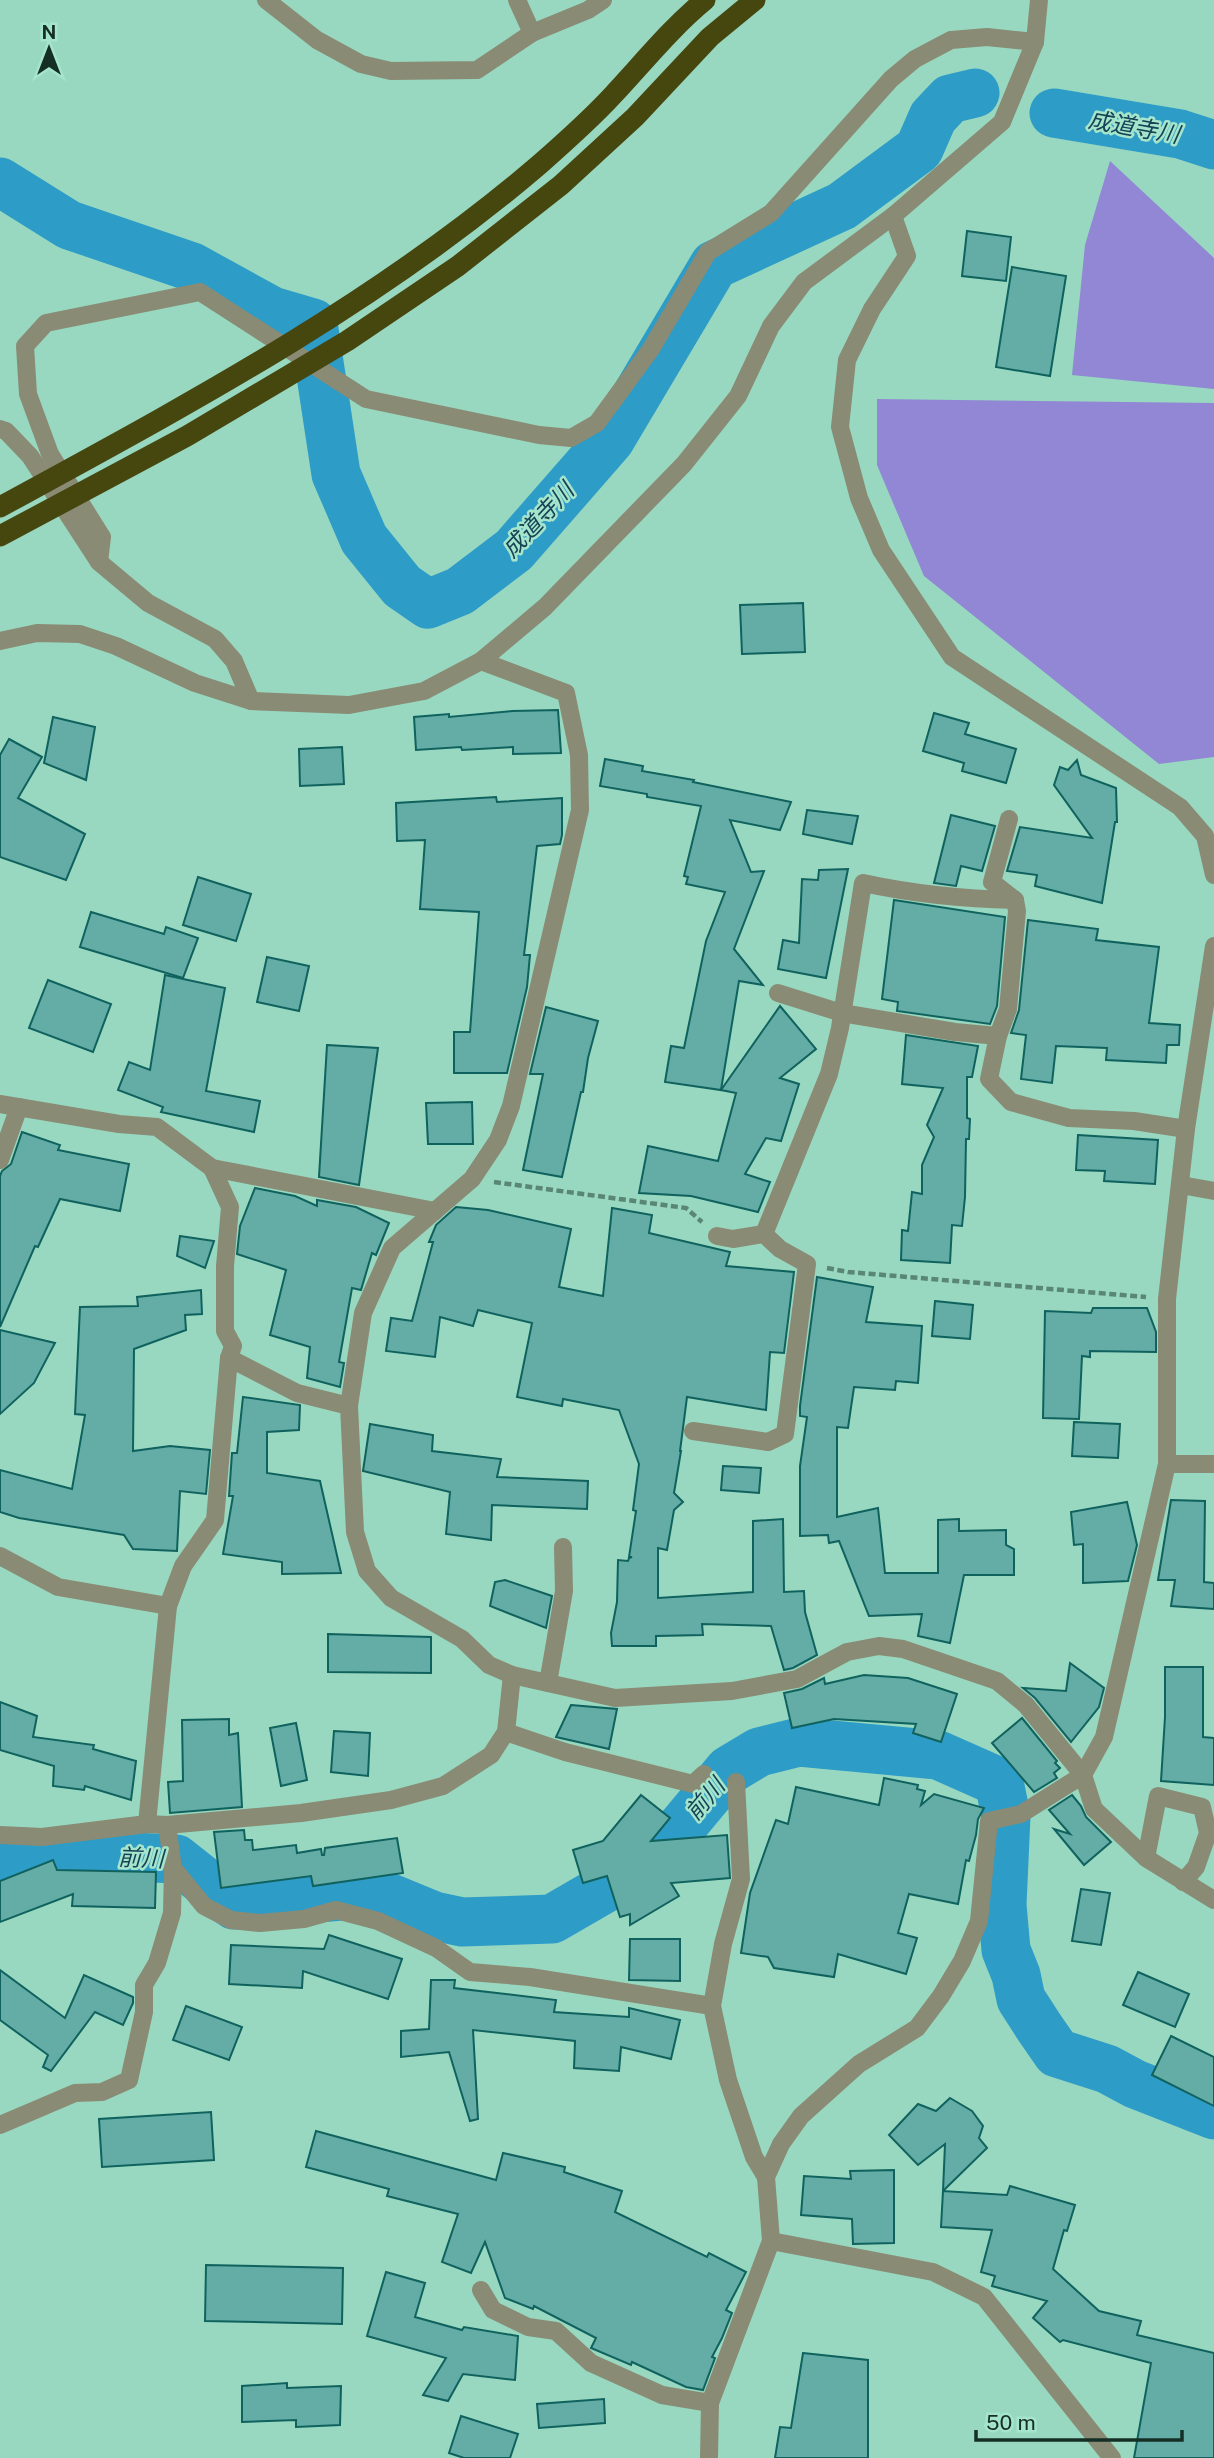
<svg xmlns="http://www.w3.org/2000/svg" width="1214" height="2458" viewBox="0 0 1214 2458" font-family="'Public Sans','Noto Sans JP',sans-serif">
	<style>
		.forest { fill: #9187d5 }
		.lines { fill: none; stroke-linecap: round; stroke-linejoin: round }
		.river { stroke: #2d9cc7; stroke-width: 49 }
		.building { fill: #64aca6; stroke: #10625e; stroke-width: 2 }
		.path { stroke: #598675; stroke-width: 4.5; stroke-dasharray: 7 3.5; stroke-linecap: butt }
		.minor { stroke: #8a8b74; stroke-width: 18 }
		.highway { stroke: #46460f; stroke-width: 21 }
		.labels { text-anchor: middle; stroke-width: 5; stroke-linejoin: round; paint-order: stroke }
		.water-label { font-size: 23px; font-style: italic; fill: #164355; stroke: #a5e5cc }
	</style>
	<rect width="100%" height="100%" fill="#98d8c0"/>
	<!-- forest -->
	<g class="forest">
		<path d="M1110,161L1214,258V389L1072,375L1085,245Z"/>
		<path d="M877,399L1214,403V757L1159,764L924,576L877,465Z"/>
	</g>
	<g class="lines">
		<!-- river -->
		<g class="river">
			<path d="M1054,113L1180,134L1214,145"/>
			<path d="M0,182L69,225L192,267L272,311L313,323L336,474L364,539L402,586L428,604L460,591L514,550L610,440L714,265L842,206L919,149L933,117L950,99L975,93"/>
			<path d="M0,1862L18,1852L176,1859L234,1905L378,1893L434,1916L462,1922L552,1919L654,1860L729,1770L759,1752L799,1742L938,1755L999,1782L1006,1816L1002,1905L1006,1950L1016,1975L1021,1999L1039,2027L1057,2053L1107,2069L1135,2084L1214,2115"/>
		</g>
	</g>
	<!-- building -->
	<g class="building">
		<path d="M967,231L1011,237L1006,281L962,276Z"/>
		<path d="M1012,267L1066,276L1050,376L996,367Z"/>
		<path d="M803,603L805,652L742,654L740,605Z"/>
		<path d="M558,710L561,753L513,754V747L462,750L461,747L416,750L414,717L449,714V717L512,711Z"/>
		<path d="M934,713L969,723L965,734L1016,749L1006,783L962,771L964,763L923,751Z"/>
		<path d="M53,717L95,727L86,780L44,763Z"/>
		<path d="M9,739L42,757L18,798L85,834L66,880L0,857V755Z"/>
		<path d="M342,747L344,784L300,786L299,749Z"/>
		<path d="M605,759L643,766L642,771L694,780L693,782L791,802L780,830L730,820L751,872L764,871L734,949L763,985L739,981L721,1090L665,1082L671,1046L684,1048L706,941L725,892L686,884L688,877L684,876L701,806L647,797V794L600,786Z"/>
		<path d="M1077,760L1081,775L1116,788L1117,822H1115L1102,903L1035,886L1037,875L1007,871L1020,827L1092,838L1054,785L1060,767L1068,770Z"/>
		<path d="M496,797L497,802L562,798V835L560,844L537,846L524,955H530L527,987L507,1073H454V1032H470L479,912L420,909L425,840L397,841L396,803Z"/>
		<path d="M807,810L858,816L852,844L803,834Z"/>
		<path d="M951,815L995,826L982,871L961,866L956,886L934,883Z"/>
		<path d="M848,869L826,978L778,969L783,940L799,943L802,879L818,880L819,870Z"/>
		<path d="M198,877L251,894L236,941L183,925Z"/>
		<path d="M894,900L1005,917L997,1006L990,1024L897,1011L898,1002L882,999Z"/>
		<path d="M91,912L164,934L166,927L198,938L183,978L80,947Z"/>
		<path d="M1028,920L1098,929L1096,940L1159,947L1149,1023L1180,1025L1179,1045H1167L1166,1063L1106,1060L1107,1048L1056,1046L1052,1083L1021,1079L1026,1035L1011,1033L1019,1010Z"/>
		<path d="M267,957L309,966L299,1011L257,1002Z"/>
		<path d="M165,975L225,988L206,1091L260,1101L254,1132L161,1112L163,1107L118,1090L129,1062L150,1070Z"/>
		<path d="M48,980L111,1004L93,1052L29,1028Z"/>
		<path d="M780,1006L816,1049L780,1078L799,1084L781,1141L766,1138L745,1174L770,1182L758,1212L691,1196L639,1193L648,1146L718,1161L736,1093L721,1090Z"/>
		<path d="M546,1007L598,1021L588,1058L583,1092H581L562,1177L523,1170L543,1074H530Z"/>
		<path d="M906,1035L978,1046L972,1077H967V1118L970,1119L969,1139H966L965,1197L962,1226L952,1225L950,1263L901,1260L902,1230L908,1231L912,1192L922,1194V1165L934,1137L927,1125L943,1088L902,1084Z"/>
		<path d="M327,1045L378,1048L359,1185L319,1177Z"/>
		<path d="M472,1102L473,1144H428L426,1103Z"/>
		<path d="M22,1132L60,1145L58,1150L129,1164L120,1211L60,1199L38,1247L35,1246L0,1327V1176L2,1171L11,1164Z"/>
		<path d="M1078,1135L1158,1140L1155,1184L1104,1181L1105,1171L1076,1170Z"/>
		<path d="M255,1188L295,1196L317,1206V1200L356,1207L389,1223L376,1255L372,1253L361,1290L352,1288L339,1362L344,1363L340,1387L307,1378L310,1347L270,1335L286,1270L237,1254L240,1226Z"/>
		<path d="M456,1207L488,1210L571,1229L559,1287L603,1296L612,1208L652,1215L649,1233L730,1252L726,1266L794,1272L784,1353L770,1352L766,1410L687,1397L680,1451H681L674,1493L683,1502L674,1510L667,1550L658,1548V1598L753,1592V1521L783,1519L784,1592L804,1591L805,1612L817,1655L793,1668L784,1670L771,1626L702,1624L703,1635L656,1636V1646H612L611,1633L617,1602L618,1560L628,1561L629,1558L632,1557H629L636,1511L633,1510L639,1464L619,1410L563,1399L562,1406L517,1397L532,1323L478,1310L473,1326L440,1317L435,1357L386,1351L391,1318L412,1321L433,1242H429L436,1225Z"/>
		<path d="M180,1236L214,1241L205,1268L177,1256Z"/>
		<path d="M817,1277L873,1287L866,1322L922,1326L918,1383L896,1381L895,1390L854,1387L848,1428L837,1427V1517L878,1508L885,1573H938V1520L959,1519V1531L1006,1530V1545L1014,1549V1575H964L950,1643L918,1636L922,1614L869,1616L839,1541L829,1543L828,1535L800,1536V1466L807,1417L800,1416V1406Z"/>
		<path d="M201,1290L202,1314L185,1315L186,1330L134,1349L133,1451L170,1446L210,1450L206,1494L180,1491L177,1551L133,1549L124,1535L19,1518L0,1512V1470L72,1489L85,1415L75,1414L80,1307L138,1306L137,1297Z"/>
		<path d="M935,1301L973,1305L970,1339L932,1336Z"/>
		<path d="M1093,1308H1147L1156,1332V1352L1090,1351V1357L1082,1356L1079,1419L1043,1418L1045,1311L1091,1313Z"/>
		<path d="M0,1330L55,1343L34,1383L0,1414Z"/>
		<path d="M243,1397L300,1405L299,1430L267,1432V1473L320,1481L341,1573L282,1574V1562L223,1554L233,1496H229L232,1453H237Z"/>
		<path d="M1074,1422L1120,1424L1118,1458L1072,1456Z"/>
		<path d="M370,1424L433,1435L432,1451L501,1459L497,1477L588,1481L587,1509L492,1505L491,1540L446,1534L450,1492L363,1471Z"/>
		<path d="M723,1466L761,1468L759,1493L721,1490Z"/>
		<path d="M1171,1500L1205,1501L1204,1582L1214,1583V1609L1171,1606L1175,1580H1158Z"/>
		<path d="M1127,1502L1137,1545L1128,1581L1083,1583V1544L1074,1545L1071,1512Z"/>
		<path d="M505,1580L552,1596L546,1628L490,1606L495,1582Z"/>
		<path d="M328,1634L431,1637V1673L328,1672Z"/>
		<path d="M1070,1663L1104,1688L1099,1707L1071,1742L1035,1698L1023,1688L1066,1691Z"/>
		<path d="M1165,1667H1203V1737L1214,1738V1785L1161,1781L1165,1717Z"/>
		<path d="M864,1675L908,1678L957,1694L941,1742L913,1733L916,1724L834,1719L792,1728L784,1693L802,1689L824,1678L825,1684Z"/>
		<path d="M0,1702L37,1716L33,1737L94,1745L93,1749L136,1761L131,1800L85,1786L84,1790L53,1786L54,1766L0,1750Z"/>
		<path d="M571,1705L617,1709L609,1749L556,1737Z"/>
		<path d="M1022,1718L1057,1761L1055,1763L1060,1768L1054,1773L1057,1778L1034,1792L992,1743Z"/>
		<path d="M229,1719V1735L238,1733L242,1807L170,1813L168,1782L183,1781L182,1720Z"/>
		<path d="M296,1723L307,1780L281,1786L270,1728Z"/>
		<path d="M334,1731L370,1733L368,1776L331,1772Z"/>
		<path d="M884,1778L918,1785L917,1789L925,1791L921,1805L934,1794L984,1808L978,1819L976,1835L969,1861L966,1860L958,1904L909,1894L898,1933L917,1938L906,1974L838,1954L834,1977L774,1968L768,1957L741,1953L750,1893L776,1820L788,1824L796,1787L879,1805Z"/>
		<path d="M641,1795L670,1818L651,1841L727,1835L730,1878L671,1883L679,1896L630,1925V1914L620,1917L607,1876L583,1883L573,1850L603,1841Z"/>
		<path d="M1072,1795L1081,1806L1086,1817L1111,1842L1084,1865L1054,1829L1070,1834L1049,1810Z"/>
		<path d="M244,1830L245,1840H252L253,1850L296,1845L297,1853L321,1849L322,1855H324L325,1848L397,1838L403,1873L313,1886L311,1876L221,1888L214,1832Z"/>
		<path d="M53,1860L57,1870L156,1872L155,1908L72,1906L73,1894L0,1922V1881Z"/>
		<path d="M1081,1889L1110,1893L1101,1945L1072,1941Z"/>
		<path d="M329,1935L402,1959L388,1999L303,1971L302,1988L229,1984L231,1945L324,1949Z"/>
		<path d="M630,1939H680V1981L629,1980Z"/>
		<path d="M0,1970L65,2018L84,1975L133,1997V2003L123,2025L95,2012L51,2071L43,2067L48,2055L0,2020Z"/>
		<path d="M1138,1972L1189,1994L1175,2027L1123,2005Z"/>
		<path d="M431,1980H455L454,1988L556,2000L554,2012L629,2017V2008L680,2020L671,2059L621,2047L619,2071L574,2068L575,2041L473,2030L478,2119L470,2121L449,2052L401,2057V2031L429,2029Z"/>
		<path d="M186,2006L242,2027L229,2060L173,2040Z"/>
		<path d="M1171,2036L1214,2057V2106L1152,2075Z"/>
		<path d="M950,2098L972,2111L983,2126L979,2138L987,2148L943,2191L945,2144L918,2165L889,2135L918,2104L936,2111Z"/>
		<path d="M211,2112L214,2160L102,2167L99,2119Z"/>
		<path d="M316,2131L496,2180L503,2153L565,2167L564,2172L622,2191L615,2212L707,2257L709,2253L746,2272L726,2310L732,2313L722,2338L712,2357L715,2358L703,2390L686,2387L632,2362L631,2365L591,2348L596,2338L534,2306L533,2309L505,2298L485,2242L471,2273L442,2262L458,2214L387,2196L389,2189L306,2167Z"/>
		<path d="M894,2170V2243L853,2244L852,2219L801,2215L804,2176L851,2179L850,2171Z"/>
		<path d="M1010,2186L1075,2205L1067,2231L1064,2230L1053,2269L1099,2311L1141,2321L1137,2335L1214,2353V2458H1134L1151,2363L1063,2340L1060,2342L1033,2318L1047,2301L992,2286L995,2276L981,2272L992,2230L941,2227L943,2191L1007,2195Z"/>
		<path d="M206,2265L343,2268L342,2324L205,2321Z"/>
		<path d="M386,2272L425,2283L415,2317L462,2330L464,2327L518,2336L515,2380L463,2374L448,2401L423,2395L446,2358L367,2336Z"/>
		<path d="M803,2353L868,2360V2458H775L780,2427L791,2428Z"/>
		<path d="M287,2383V2388L341,2386L340,2425L296,2427V2420L242,2422V2386Z"/>
		<path d="M604,2399L605,2423L539,2428L537,2404Z"/>
		<path d="M461,2416L518,2434L510,2458H464L449,2453Z"/>
	</g>
	<g class="lines">
		<!-- path -->
		<g class="path">
			<path d="M494,1182L686,1208L702,1222"/>
			<path d="M827,1268L848,1272L1146,1297"/>
		</g>
		<!-- minor -->
		<g class="minor">
			<path d="M266,0L317,40L361,64L391,71L477,70L532,33L588,10L603,0"/>
			<path d="M517,0L532,33"/>
			<path d="M893,216L907,256L872,309L847,360L840,427L859,498L881,550L952,657L1180,807L1205,836L1214,875"/>
			<path d="M0,429L6,431L30,456L99,562L148,603L215,639L234,661L251,701"/>
			<path d="M99,562L102,537L50,454L28,394L25,346L46,323L200,292L366,399L539,435L571,438L597,423L651,349L708,252L771,213L891,79L915,59L951,40L987,37L1035,42"/>
			<path d="M0,641L37,633L80,634L116,646L195,683L251,701L349,705L424,691L481,661L545,607L684,464L738,396L771,326L804,282L893,216L1002,122L1035,42L1039,0"/>
			<path d="M481,661L566,693L579,755L580,810L511,1106L498,1140L472,1179L392,1248L363,1313L349,1406L355,1532L367,1571L391,1598L462,1639L489,1665L512,1675L615,1698L732,1691L797,1679L847,1652L879,1646L903,1649L997,1681L1026,1705L1083,1775L1094,1809L1146,1858L1214,1900"/>
			<path d="M1009,819L992,882L1015,900L1017,911L1008,1009L998,1036L989,1079L1011,1102L1069,1118L1134,1121L1186,1129"/>
			<path d="M778,993L842,1013L955,1032L998,1036"/>
			<path d="M0,1104L119,1124L157,1127L212,1168L230,1207L225,1266V1331L233,1346L229,1358L297,1393L349,1406"/>
			<path d="M0,1160L19,1107"/>
			<path d="M212,1168L435,1211"/>
			<path d="M1181,1185L1214,1191"/>
			<path d="M764,1234L829,1074L840,1028L863,883C914,894 963,899 1015,900"/>
			<path d="M717,1236L733,1239L764,1234"/>
			<path d="M693,1431L768,1442L785,1434L807,1264L780,1249L764,1234"/>
			<path d="M1167,1464H1214"/>
			<path d="M0,1556L58,1587L168,1606L147,1824"/>
			<path d="M168,1606L183,1566L215,1520L229,1358"/>
			<path d="M548,1683L564,1591L563,1547"/>
			<path d="M506,1732L565,1752L693,1784L704,1774"/>
			<path d="M736,1782L741,1879L723,1944L712,2006L728,2080L754,2157L766,2177"/>
			<path d="M0,1835L42,1837L147,1824L167,1825L301,1813L391,1800L443,1786L491,1755L506,1732L512,1675"/>
			<path d="M1146,1858L1158,1796L1202,1807L1208,1833L1196,1867L1183,1882"/>
			<path d="M173,1868L204,1906L231,1920L260,1923L304,1919L336,1910L378,1921L436,1948L470,1972L530,1977L712,2006"/>
			<path d="M0,2125L75,2093L102,2092L129,2080L144,2012V1985L157,1963L172,1913L173,1868L167,1825"/>
			<path d="M771,2241L933,2272L984,2297L1112,2458"/>
			<path d="M481,2290L493,2310L528,2327L556,2331L591,2363L662,2395L710,2403"/>
			<path d="M709,2458L710,2403L771,2241L766,2177L781,2144L801,2116L859,2064L917,2028L941,1996L962,1961L979,1921L989,1821L1021,1814L1083,1775L1104,1737L1167,1464V1299L1186,1129L1214,946"/>
		</g>
		<!-- highway -->
		<g class="highway">
			<path d="M0,507C187,405 377,304 540,164C565,142 591,119 613,95C643,63 671,28 705,0"/>
			<path d="M0,536L187,436L347,341L458,266L561,185L635,117L710,37L755,0"/>
		</g>
	</g>
	<g class="labels">
		<!-- water labels -->
		<g class="water-label">
			<text transform="translate(1134 127) rotate(10)" y="8">成道寺川</text>
			<text transform="translate(538 520) rotate(-47)" y="8">成道寺川</text>
			<text transform="translate(705 1799) rotate(-50)" y="8">前川</text>
			<text transform="translate(141 1858) rotate(2)" y="8">前川</text>
		</g>
	</g>
	<!-- north arrow -->
	<g transform="translate(49 49)" stroke="#a5e5cc" stroke-width="5" paint-order="stroke">
	<path d="M0-5L12 26L0 18L-12 26Z" fill="#152f26"/>
	<text y="-10" font-size="19" font-weight="bold" text-anchor="middle" fill="#152f26">N</text>
	</g>
	<!-- scale -->
	<path d="M976 2430v10h206v-10" fill="none" stroke="#152f26" stroke-width="3.5"/>
	<text x="986" y="2430" font-size="21" fill="#152f26" stroke="#a5e5cc" stroke-width="5" paint-order="stroke">50 m</text>
</svg>
